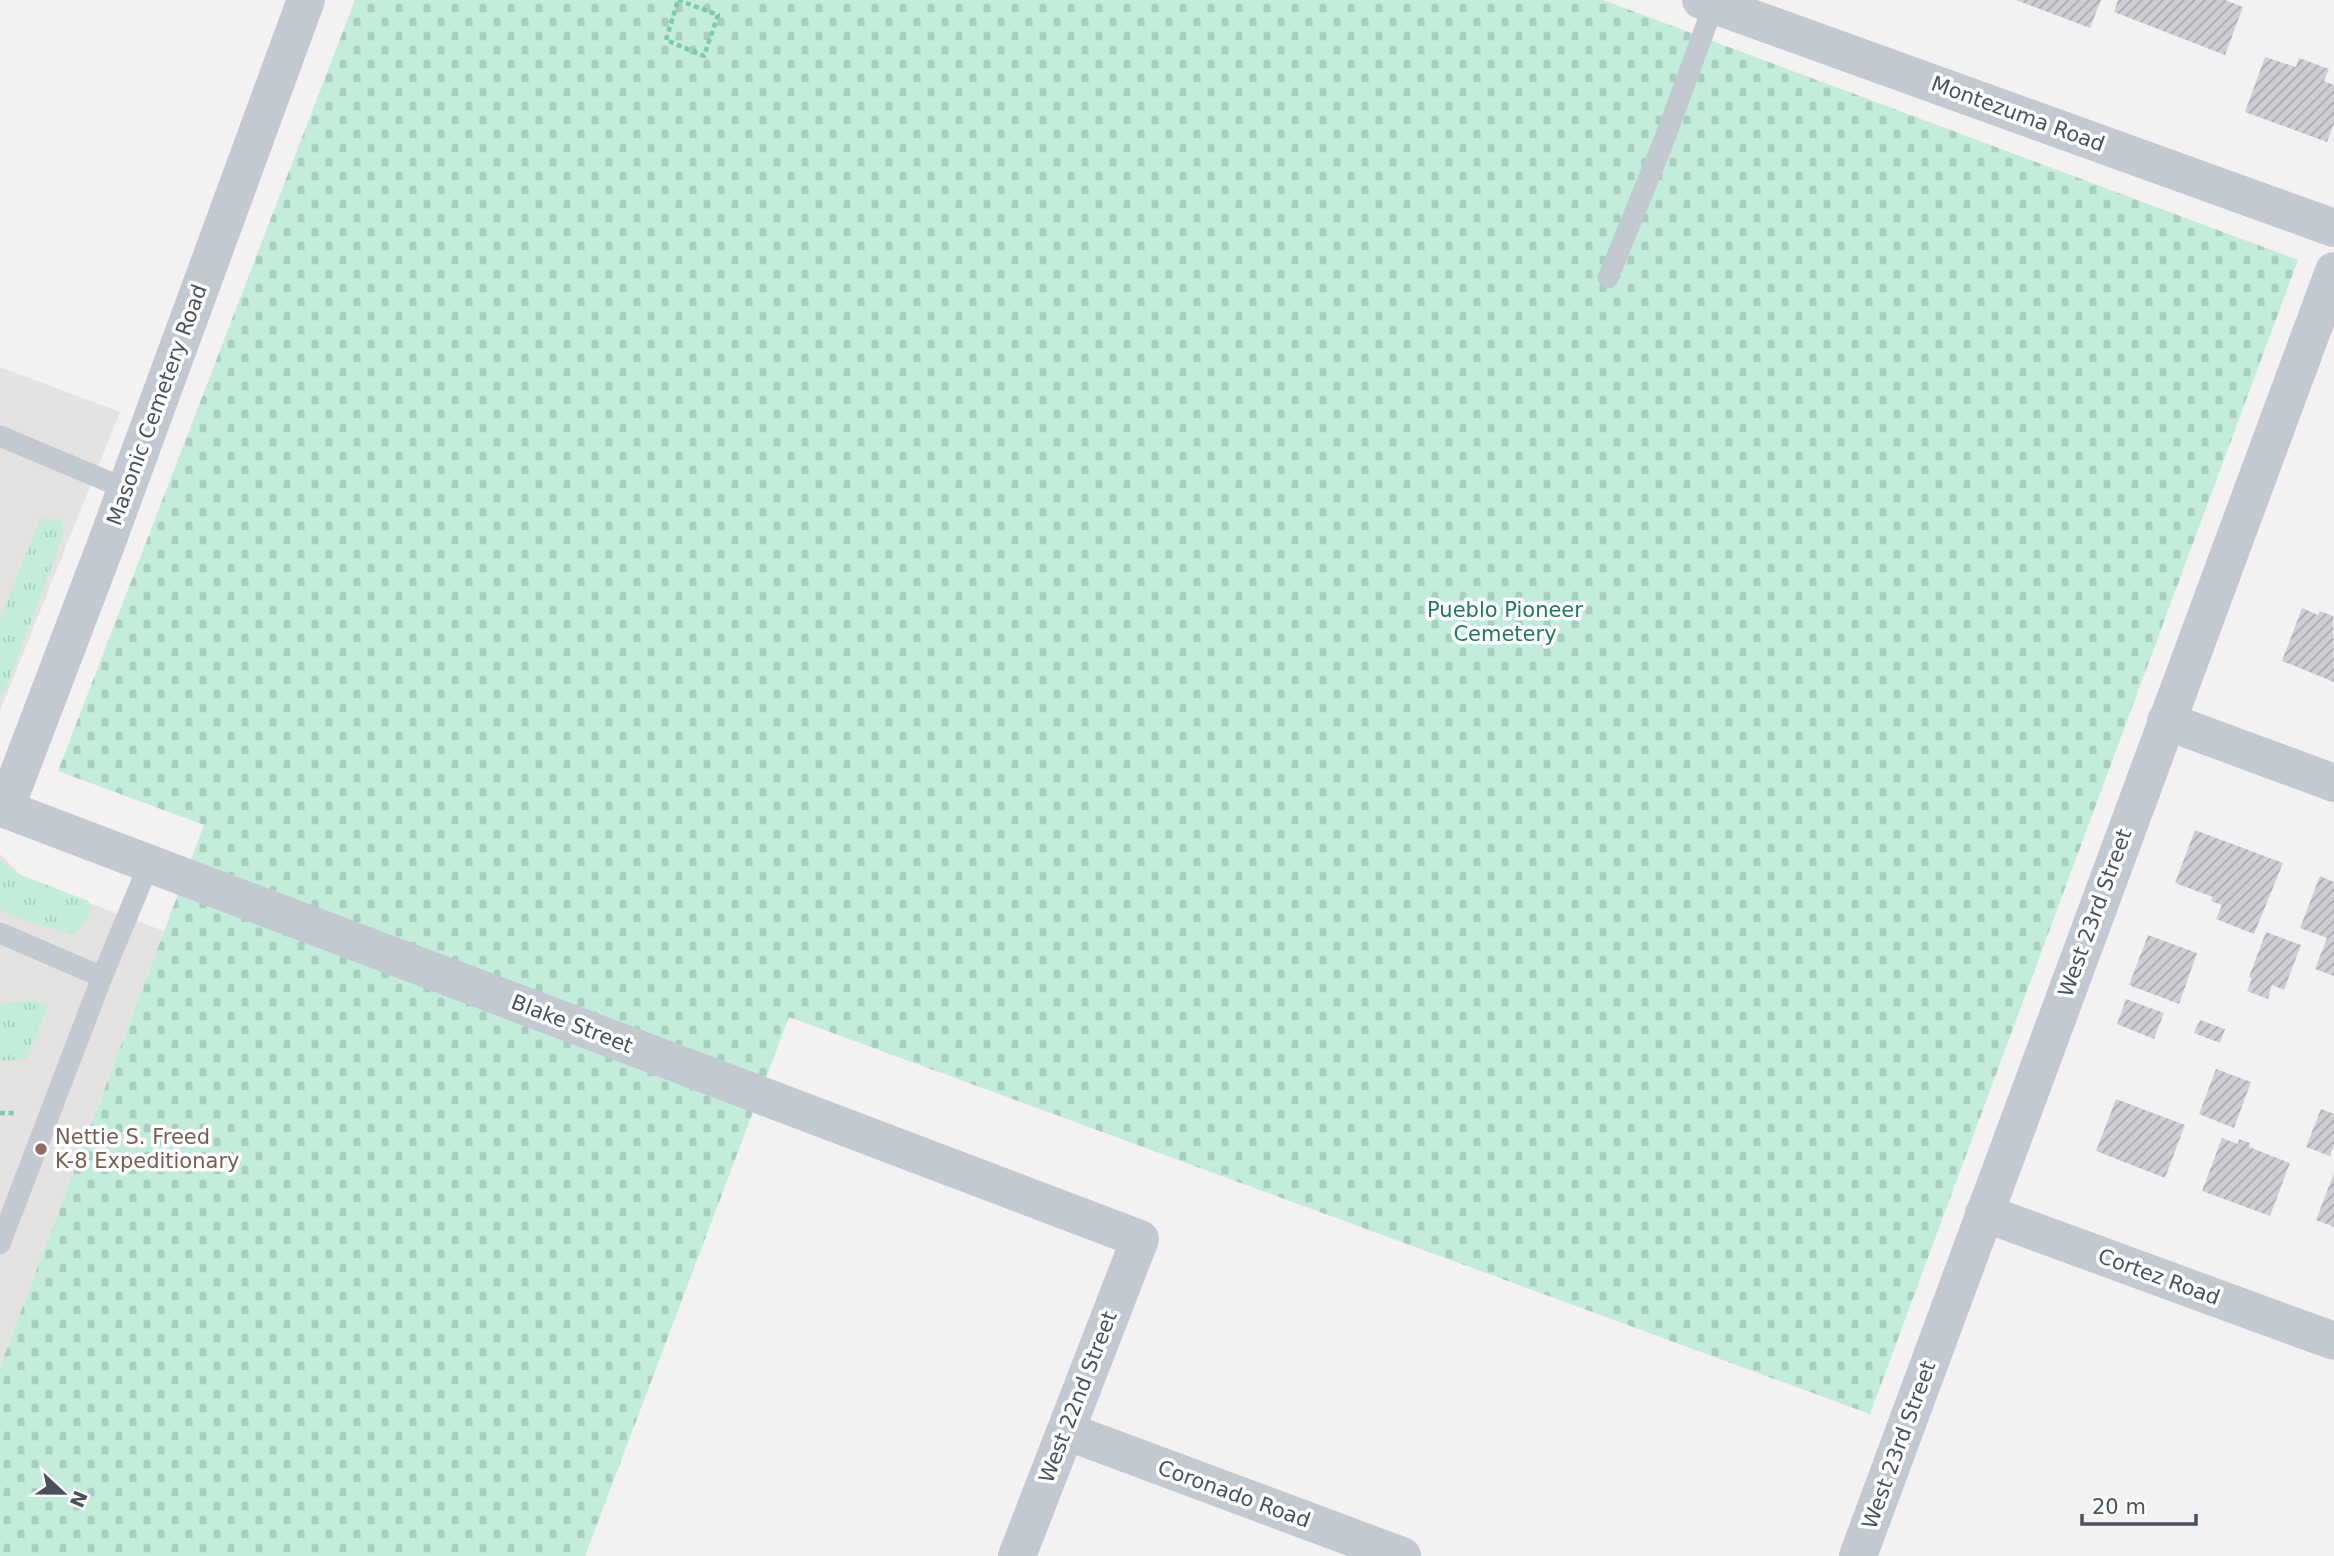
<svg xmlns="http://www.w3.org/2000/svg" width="2334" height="1556" viewBox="0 0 2334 1556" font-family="'DejaVu Sans',sans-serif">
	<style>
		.education { fill: #e4e3e2 }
		.grass { fill: url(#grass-tufts) }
		.cemetery { fill: url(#cemetery-stones) }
		.building { fill: url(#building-hatch) }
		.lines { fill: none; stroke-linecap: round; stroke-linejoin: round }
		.path { stroke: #7ec8b0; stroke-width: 4.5; stroke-dasharray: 5 3.5; stroke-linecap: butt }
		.lane { stroke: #c3c9d1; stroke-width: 21 }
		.street { stroke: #c3c9d1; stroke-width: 38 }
		.education-dot { fill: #8d6e63; stroke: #fff; stroke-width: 2.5 }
		.labels { text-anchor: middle; stroke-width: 7; stroke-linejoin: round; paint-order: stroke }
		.street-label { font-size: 21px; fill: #4a515d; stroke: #fff }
		.park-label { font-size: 21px; fill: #1f7b5b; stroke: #fff }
		.education-label { font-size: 21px; fill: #785e54; stroke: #fff; text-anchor: start }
	</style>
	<defs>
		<pattern id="grass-tufts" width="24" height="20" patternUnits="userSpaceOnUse" patternTransform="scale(1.75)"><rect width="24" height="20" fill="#c3edda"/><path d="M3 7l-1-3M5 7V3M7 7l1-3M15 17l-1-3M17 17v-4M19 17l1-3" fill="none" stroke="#a9cdbe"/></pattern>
		<pattern id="cemetery-stones" width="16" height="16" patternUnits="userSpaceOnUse" patternTransform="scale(1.75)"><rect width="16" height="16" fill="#c3edda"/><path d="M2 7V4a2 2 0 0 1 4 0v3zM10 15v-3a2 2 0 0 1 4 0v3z" fill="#a9cdbe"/></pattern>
		<pattern id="building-hatch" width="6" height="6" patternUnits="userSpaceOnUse" patternTransform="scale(1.75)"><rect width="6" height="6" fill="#cecfd5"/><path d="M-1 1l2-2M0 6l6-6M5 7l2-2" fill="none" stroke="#a9aab0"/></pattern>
	</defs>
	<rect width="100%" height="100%" fill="#f3f1f1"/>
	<!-- education -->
	<g class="education">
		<path d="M0,367L120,412L0,711Z"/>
		<path d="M0,854L25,879L164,931L0,1367Z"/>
	</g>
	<!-- grass -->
	<g class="grass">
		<path d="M40,518C48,521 54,518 61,521L63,529L61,542L5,690L0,695V620Z"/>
		<path d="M0,860L16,873L88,901C94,913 84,924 75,933L68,934L9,915L0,909Z"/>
		<path d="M32,1000L48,1005L26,1059L0,1061V1004Z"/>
	</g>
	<!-- cemetery -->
	<path class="cemetery" d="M355,0H1603L2298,260L1870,1414L789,1017L585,1556H0V1367L204,825L58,771Z"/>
	<!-- building -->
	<g class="building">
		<path d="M2016,0H2101L2090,28Z"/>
		<path d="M2118,0H2225L2243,7L2225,55L2114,12Z"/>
		<path d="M2265,57L2296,67L2299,58L2329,69L2324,81L2334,85V123L2327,142L2245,112Z"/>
		<path d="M2302,608L2318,615L2320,611L2333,616L2334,682L2282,661Z"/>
		<path d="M2195,830L2283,863L2254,934L2216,919L2222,905L2211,901L2213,897L2175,883Z"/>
		<path d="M2320,876L2334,882V976L2315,969L2327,938L2300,928Z"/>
		<path d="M2266,932L2301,945L2284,990L2272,985L2268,999L2247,991L2252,978L2249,977Z"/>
		<path d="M2148,935L2197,953L2179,1004L2129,985Z"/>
		<path d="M2126,999L2164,1013L2154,1039L2117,1024Z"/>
		<path d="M2200,1020L2225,1029L2220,1043L2194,1033Z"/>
		<path d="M2216,1069L2251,1082L2234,1128L2199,1114Z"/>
		<path d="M2116,1099L2185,1125L2165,1178L2096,1151Z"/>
		<path d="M2321,1109L2334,1114V1145L2330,1156L2306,1147Z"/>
		<path d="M2222,1138L2238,1144L2239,1139L2250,1143L2249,1147L2290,1163L2270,1216L2202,1191Z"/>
		<path d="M2334,1173V1227L2316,1220Z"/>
	</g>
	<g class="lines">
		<!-- path -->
		<g class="path">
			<path d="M678,0L718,15L704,56L666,40Z"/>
			<path d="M0,1113H17"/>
		</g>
		<!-- lane -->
		<g class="lane">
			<path d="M1608,278L1663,143L1714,4"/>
			<path d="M0,436L126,489"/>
			<path d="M0,933L102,977"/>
			<path d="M0,1244L102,977L149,864"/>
		</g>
		<!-- street -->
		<g class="street">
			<path d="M306,0L105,547L5,809L1140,1239L1017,1556"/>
			<path d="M1701,0L2334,228"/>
			<path d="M2166,721L2334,783"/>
			<path d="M1984,1213L2334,1341"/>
			<path d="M1066,1431L1402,1556"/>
			<path d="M1858,1556L2334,271"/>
		</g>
	</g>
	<!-- markers -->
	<circle class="education-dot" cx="41" cy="1149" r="7"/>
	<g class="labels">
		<!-- street labels -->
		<g class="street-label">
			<text transform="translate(2018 114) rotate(20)" y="7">Montezuma Road</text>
			<text transform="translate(157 405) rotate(-70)" y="7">Masonic Cemetery Road</text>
			<text transform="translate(2095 913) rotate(-70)" y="7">West 23rd Street</text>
			<text transform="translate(572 1024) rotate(21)" y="7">Blake Street</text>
			<text transform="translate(2159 1277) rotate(20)" y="7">Cortez Road</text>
			<text transform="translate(1078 1397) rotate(-69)" y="7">West 22nd Street</text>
			<text transform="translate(1899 1445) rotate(-70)" y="7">West 23rd Street</text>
			<text transform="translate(1234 1494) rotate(20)" y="7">Coronado Road</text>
		</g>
		<!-- park labels -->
		<g class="park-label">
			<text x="1505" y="617">Pueblo Pioneer<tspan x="1505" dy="24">Cemetery</tspan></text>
		</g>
		<!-- education labels -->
		<g class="education-label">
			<text x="55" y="1144">Nettie S. Freed<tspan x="55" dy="24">K-8 Expeditionary</tspan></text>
		</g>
	</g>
	<!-- north arrow -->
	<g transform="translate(63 1493) rotate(112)" stroke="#ffffff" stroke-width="5" paint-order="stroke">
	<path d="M0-5L12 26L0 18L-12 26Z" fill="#4a515d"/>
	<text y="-10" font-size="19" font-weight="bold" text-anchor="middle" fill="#4a515d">N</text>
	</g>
	<!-- scale -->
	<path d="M2082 1514v10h114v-10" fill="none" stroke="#4a515d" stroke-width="3.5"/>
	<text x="2092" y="1514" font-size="21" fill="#4a515d" stroke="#ffffff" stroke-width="5" paint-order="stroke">20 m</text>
</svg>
